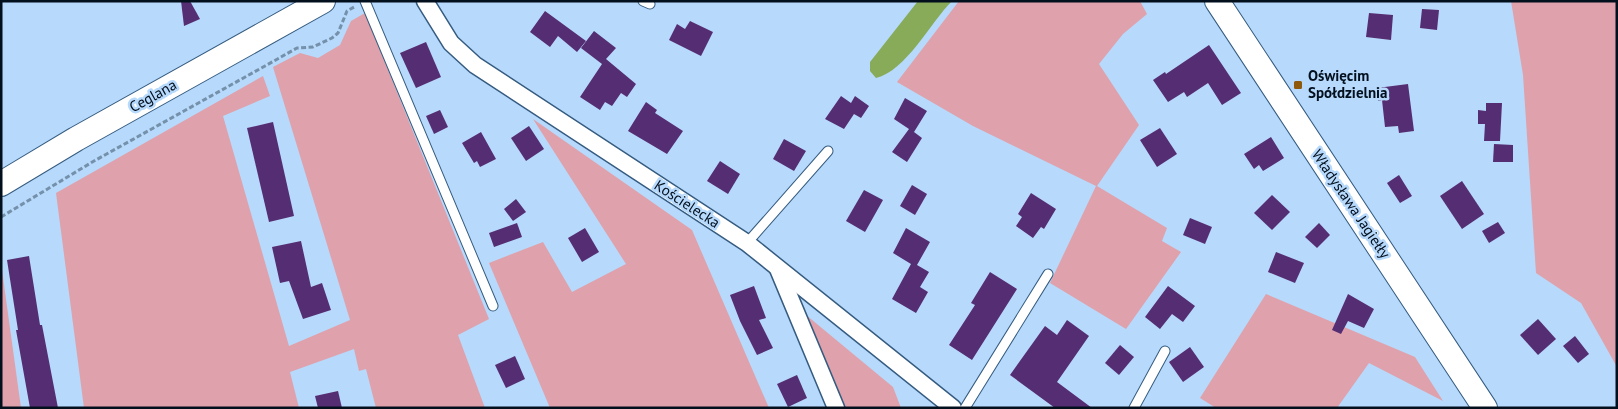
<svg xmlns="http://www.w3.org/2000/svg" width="1618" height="409" viewBox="0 0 1618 409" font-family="'PT Sans',sans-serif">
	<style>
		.green { fill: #dfa1ab }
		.water { fill: #88ab59 }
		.building { fill: #552d72 }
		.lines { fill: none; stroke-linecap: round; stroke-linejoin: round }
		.lane-casing { stroke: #355c80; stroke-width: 11 }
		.street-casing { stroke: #355c80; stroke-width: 19 }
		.secondary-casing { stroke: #355c80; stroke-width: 26 }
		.path { stroke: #7590aa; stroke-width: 3; stroke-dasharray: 5 2.5; stroke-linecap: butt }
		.lane { stroke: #fff; stroke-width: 9 }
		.street { stroke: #fff; stroke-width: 16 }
		.secondary { stroke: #fff; stroke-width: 24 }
		.poi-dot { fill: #8e590b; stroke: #b7d9fb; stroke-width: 2 }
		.labels { text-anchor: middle; stroke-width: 5; stroke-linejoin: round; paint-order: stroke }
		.poi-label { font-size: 15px; font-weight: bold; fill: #020f1d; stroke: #b7d9fb; text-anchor: start }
		.street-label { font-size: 15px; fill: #020f1d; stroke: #b7d9fb }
	</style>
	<rect width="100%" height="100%" fill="#b7d9fb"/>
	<!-- green -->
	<g class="green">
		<path d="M959,1H1140L1147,14L1123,34L1099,64L1139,125L1097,186L1167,228L1162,241L1181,252L1126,329L1050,283L1096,186L973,126L897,82Z"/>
		<path d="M1511,1H1617V367L1581,303L1536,273L1523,75Z"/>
		<path d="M365,13L489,319L458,335L485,408H376L366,369L359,371L354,349L290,372L299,408H84L56,193L263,76L270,96L223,116L289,346L350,320L273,67L300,53L318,58L340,45L351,21Z"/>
		<path d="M533,119L692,230L769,408H550L489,263L543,242L572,292L626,264Z"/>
		<path d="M1,263L21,408H1Z"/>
		<path d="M1266,294L1415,357L1443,401L1369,363L1337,408H1216L1200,398Z"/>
		<path d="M800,310L893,387L901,408H842Z"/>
	</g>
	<!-- water -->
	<path class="water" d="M918,1H952C930,23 906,71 876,78L870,71V62Z"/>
	<!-- building -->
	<g class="building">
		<path d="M181,1H190L200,19L184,26Z"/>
		<path d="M1422,9L1439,10L1437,30L1420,28Z"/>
		<path d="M545,11L586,41L577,52L558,36L550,47L530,32Z"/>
		<path d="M1369,13L1393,15L1391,40L1366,37Z"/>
		<path d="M690,21L713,32L701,56L669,40L677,24L685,29Z"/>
		<path d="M594,31L616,48L606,59L636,84L627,97L621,93L612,106L605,102L600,110L580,97L602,64L581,48Z"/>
		<path d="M426,42L441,77L416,88L400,53Z"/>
		<path d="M1209,45L1241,93L1222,105L1208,83L1187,97L1184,92L1168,102L1153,80L1165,72L1166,74Z"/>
		<path d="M1408,84L1414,131L1399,133L1398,126L1385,127L1382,100L1378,101L1377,88Z"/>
		<path d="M841,96L851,103L855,96L869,106L861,118L854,114L844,129L825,119Z"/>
		<path d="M905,98L927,111L914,132L922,138L907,162L892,152L909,129L894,119Z"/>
		<path d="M646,102L657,110L655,113L683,131L667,154L628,131Z"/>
		<path d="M1486,103H1502L1500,141H1484L1485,124H1478V110L1486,111Z"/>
		<path d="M440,110L448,127L434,134L426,116Z"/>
		<path d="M273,122L294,216L269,222L247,128Z"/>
		<path d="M529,126L544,149L526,161L511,138Z"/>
		<path d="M1160,128L1177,154L1157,167L1140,140Z"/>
		<path d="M481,132L496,159L480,167L477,161L474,163L462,143Z"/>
		<path d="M1271,137L1284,158L1263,171L1259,165L1254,169L1244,154Z"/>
		<path d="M784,139L806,151L794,171L773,159Z"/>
		<path d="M1494,144L1513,145V162H1493Z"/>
		<path d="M720,161L740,174L728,194L707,181Z"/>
		<path d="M1399,175L1412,196L1400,203L1387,183Z"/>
		<path d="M1462,181L1484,214L1462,229L1440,196Z"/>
		<path d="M912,185L927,194L915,215L900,206Z"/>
		<path d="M864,190L883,200L865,232L846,221Z"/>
		<path d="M1031,193L1056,209L1044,229L1041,227L1033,238L1016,226L1022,217L1018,214Z"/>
		<path d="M1272,195L1290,212L1272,230L1254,213Z"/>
		<path d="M516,199L526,212L513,221L504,209Z"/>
		<path d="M1190,218L1212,227L1205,244L1183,235Z"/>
		<path d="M1498,222L1505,233L1489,243L1482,231Z"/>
		<path d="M517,223L522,237L494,247L489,233Z"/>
		<path d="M1319,223L1330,235L1317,248L1305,237Z"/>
		<path d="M585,228L599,252L582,262L568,238Z"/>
		<path d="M906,228L930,242L917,265L929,272L920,287L928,292L916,313L892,299L911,264L893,253Z"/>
		<path d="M301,241L311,287L322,283L331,310L303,319L289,281L280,283L272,247Z"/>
		<path d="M1276,252L1304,263L1295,283L1268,272Z"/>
		<path d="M29,256L40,325H42L58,408H30L16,330H18L7,260Z"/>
		<path d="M990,272L1017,289L972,360L949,345L975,305L971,303Z"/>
		<path d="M754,286L766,318L759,320L773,348L757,355L740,321L730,295Z"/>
		<path d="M1168,286L1195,306L1183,322L1172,314L1160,329L1145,317Z"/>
		<path d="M1348,294L1374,309L1364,328L1348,321L1341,334L1332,330Z"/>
		<path d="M1538,319L1556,339L1538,355L1520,335Z"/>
		<path d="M1067,320L1089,336L1057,382L1092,408H1055L1010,375L1045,326L1057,335Z"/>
		<path d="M1575,336L1589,354L1578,363L1563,346Z"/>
		<path d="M1120,345L1134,357L1119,375L1105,363Z"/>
		<path d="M1190,347L1204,367L1183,382L1169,362Z"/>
		<path d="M515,356L525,379L506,388L495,365Z"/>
		<path d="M797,375L807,398L788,407L777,384Z"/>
		<path d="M338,391L342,408H318L315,396Z"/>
	</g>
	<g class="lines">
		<defs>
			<g id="lane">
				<path d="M365,1L493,306"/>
				<path d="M643,1L650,4"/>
				<path d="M747,243L828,151"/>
				<path d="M965,408L1048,274"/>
				<path d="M1134,408L1165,351"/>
			</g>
			<g id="street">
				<path d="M425,1L451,43L475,65L747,243L953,408"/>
				<path d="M778,269L836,408"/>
			</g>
			<g id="secondary">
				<path d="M1217,1L1485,408"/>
				<path d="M1,184L76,139L323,1"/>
			</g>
		</defs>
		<!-- lane casing -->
		<use href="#lane" class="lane-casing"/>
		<!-- street casing -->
		<use href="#street" class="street-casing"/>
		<!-- secondary casing -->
		<use href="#secondary" class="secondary-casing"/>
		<!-- path -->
		<path class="path" d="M1,217L94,161L265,66L297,48L313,47L332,38L338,33L347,11L356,6"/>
		<!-- lane -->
		<use href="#lane" class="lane"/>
		<!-- street -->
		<use href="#street" class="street"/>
		<!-- secondary -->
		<use href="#secondary" class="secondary"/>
	</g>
	<!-- markers -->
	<rect class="poi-dot" x="1293" y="80" width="10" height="10" rx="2.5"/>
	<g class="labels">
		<!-- poi labels -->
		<g class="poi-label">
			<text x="1308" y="81">Oświęcim<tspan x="1308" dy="17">Spółdzielnia</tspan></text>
		</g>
		<!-- street labels -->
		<g class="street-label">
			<text transform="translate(153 96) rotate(-29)" y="5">Ceglana</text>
			<text transform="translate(687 204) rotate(33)" y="5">Kościelecka</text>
			<text transform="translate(1351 204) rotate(56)" y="5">Władysława Jagiełły</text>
		</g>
	</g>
	<!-- border -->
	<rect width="1618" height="409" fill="none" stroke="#020f1d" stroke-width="5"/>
</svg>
